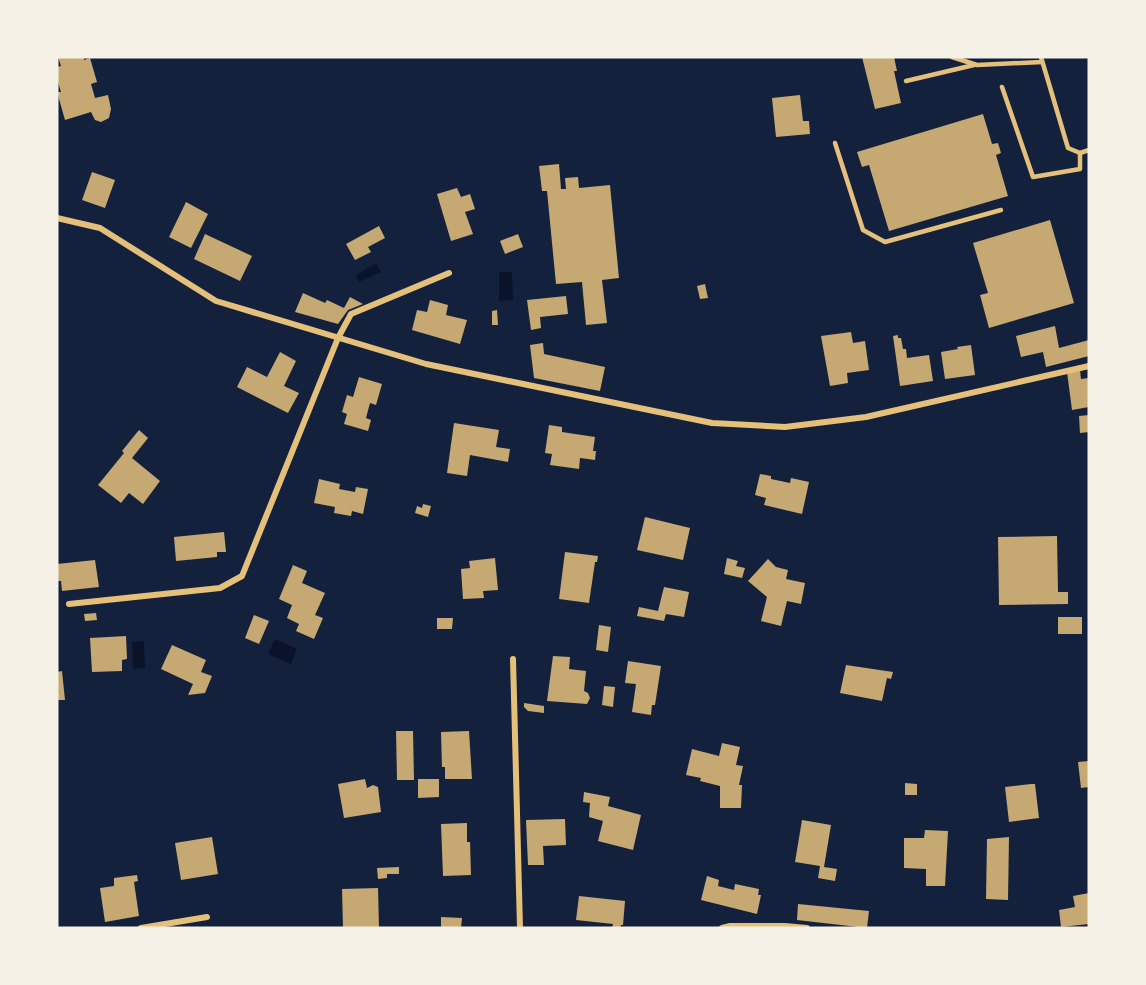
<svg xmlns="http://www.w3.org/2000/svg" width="1146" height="985" viewBox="0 0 1146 985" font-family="'Alegreya Sans',sans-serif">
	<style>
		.water { fill: #0b132b }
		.building { fill: #c6a872 }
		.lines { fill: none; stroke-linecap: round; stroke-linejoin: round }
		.service { stroke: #e5c07b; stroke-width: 4.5 }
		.minor { stroke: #e5c07b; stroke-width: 6 }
	</style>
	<rect width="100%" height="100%" fill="#14213d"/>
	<!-- water -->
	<g class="water">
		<path d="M376,263L381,272L359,282L356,275Z"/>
		<path d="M499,272H512L513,300L499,301Z"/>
		<path d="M275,639L297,649L291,664L268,654Z"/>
		<path d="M144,641L145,668L133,669L132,642Z"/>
	</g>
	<!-- building -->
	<g class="building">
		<path d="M58,57H84V60L90,58L97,82L91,84L95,98L108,95L111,109L109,118L101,122L95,120L91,112L65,120L57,92H61L57,79V67L61,66Z"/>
		<path d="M862,57H894L897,71H894L901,103L875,109Z"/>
		<path d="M800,95L803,121H809L810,134L776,137L772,98Z"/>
		<path d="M983,114L992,144L998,143L1001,153L996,155L1008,196L889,231L869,165L862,167L857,152Z"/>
		<path d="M559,164L561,189H566L565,178L578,177L579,188L610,185L619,278L602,280L607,323L586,325L582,282L556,284L547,191H542L539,166Z"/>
		<path d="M92,172L115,180L105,208L82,200Z"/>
		<path d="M457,188L461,197L470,194L475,209L465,212L473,234L451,241L437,194Z"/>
		<path d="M186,202L208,214L191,248L169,237Z"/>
		<path d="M1050,220L1074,303L989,328L980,295L988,293L973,243Z"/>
		<path d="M379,226L385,238L368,247L371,252L355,260L346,244Z"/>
		<path d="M205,234L252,256L240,281L194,259Z"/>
		<path d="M518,234L523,247L505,254L500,241Z"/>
		<path d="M705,284L708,298L700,299L697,286Z"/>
		<path d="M303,293L325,303L327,300L344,308L350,297L363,304L348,310L338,324L295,312Z"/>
		<path d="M566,296L568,314L540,317L541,328L531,330L527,300Z"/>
		<path d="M430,300L448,305L446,315L467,320L460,344L412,330L417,310L427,312Z"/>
		<path d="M497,310L498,325H492V311Z"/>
		<path d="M1055,326L1059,348L1089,340V356L1046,367L1043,352L1021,357L1016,336Z"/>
		<path d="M851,332L853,343L865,341L869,370L847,373L848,383L830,386L821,336Z"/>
		<path d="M898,335V338H901L903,349H906L907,358L929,355L933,381L900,386L893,336Z"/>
		<path d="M543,343L544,354L605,367L600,391L534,378L530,345Z"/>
		<path d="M971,345L975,375L945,379L941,352L958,349L957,347Z"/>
		<path d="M280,352L296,361L284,386L299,393L288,413L237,387L247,367L267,377Z"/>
		<path d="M1080,370L1081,379L1089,378V407L1072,410L1067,372Z"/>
		<path d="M359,377L382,384L376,405L370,403L366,418L371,420L368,431L344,424L347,414L342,412L347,395L353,397Z"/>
		<path d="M1089,415V432L1080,433L1079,416Z"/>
		<path d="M454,423L499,430L496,447L510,449L508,462L470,455L467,476L447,473Z"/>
		<path d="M549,425L562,427V432L595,437L593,451H596L595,460L580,458L579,469L550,465L552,454L545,453Z"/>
		<path d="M139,430L148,438L132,458L160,481L143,504L129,493L121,503L98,485L124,453L122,451Z"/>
		<path d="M760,474L771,476V479L790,483L791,478L809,482L802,514L764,505L766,498L755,495Z"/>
		<path d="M319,479L340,484L339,489L355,492L356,487L368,489L363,514L352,511L351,516L334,513L335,507L314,503Z"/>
		<path d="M423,504L431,506L428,517L415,513L417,506L422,508Z"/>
		<path d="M645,517L690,528L683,560L637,550Z"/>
		<path d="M224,532L226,552H217V557L176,561L174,537Z"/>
		<path d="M1057,536L1058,592H1068V604L999,605L998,537Z"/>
		<path d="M565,552L598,556L597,562H595L589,603L559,599Z"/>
		<path d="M495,558L498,590L483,591L484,598L463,599L461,569L470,568L469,561Z"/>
		<path d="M727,558L738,561L736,566L745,568L742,578L724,574Z"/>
		<path d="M768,559L776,567L788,570L786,579L805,583L801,604L787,601L781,626L761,621L767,597L748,581Z"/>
		<path d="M95,560L99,587L62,591L61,581H57V564Z"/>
		<path d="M293,565L307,571L302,583L325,593L315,615L323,618L314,639L296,631L299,624L287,618L292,605L279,599Z"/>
		<path d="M664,587L689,592L684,617L666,614L664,621L637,616L639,607L658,611Z"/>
		<path d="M96,613L97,620L85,621L84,614Z"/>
		<path d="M254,615L269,621L259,644L245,638Z"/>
		<rect x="1058" y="617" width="24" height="17"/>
		<path d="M437,618H453L452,629H437Z"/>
		<path d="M599,625L611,627L608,652L596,650Z"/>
		<path d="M126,636L127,659L122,660V671L92,672L90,638Z"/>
		<path d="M172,645L206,660L201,672L212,676L205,693L188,695L193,684L161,669Z"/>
		<path d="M553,656L570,657L569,669L586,671L584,691L588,693L590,698L587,704L547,701Z"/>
		<path d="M628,661L661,666L655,705H652L651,715L632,712L636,684L625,683Z"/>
		<path d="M846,665L893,672L891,679L887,678L882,701L840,693Z"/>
		<path d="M62,671L65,700H57V672Z"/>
		<path d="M604,686L615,687L613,707L602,705Z"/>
		<path d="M524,703L544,706V713L528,711L524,707Z"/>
		<path d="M396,731H413L414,780H397Z"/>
		<path d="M469,731L472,779H445V767H442L441,732Z"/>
		<path d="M722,743L740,747L736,765L743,766L739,785H742L741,808H720V786L700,781L701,778L686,775L692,749L719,756Z"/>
		<path d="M1089,761V787L1081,788L1078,762Z"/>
		<path d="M365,779L367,788L373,785L378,787L381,812L344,818L338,784Z"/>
		<path d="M418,779H439V797L418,798Z"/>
		<path d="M905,783L917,784V795H905Z"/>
		<path d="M1031,784H1035L1039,818L1009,822L1005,787Z"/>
		<path d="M584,792L610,797L608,806L641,815L633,850L598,841L603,821L589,817L590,803L583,802Z"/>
		<path d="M565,819L566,845L543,846L544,865H528L526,820Z"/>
		<path d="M802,820L831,825L824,867L837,869L835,881L818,878L820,866L795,862Z"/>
		<path d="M467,823V842H470L471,875L443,876L441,824Z"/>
		<path d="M925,830L948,831L945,886H926V869L904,868V838H924Z"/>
		<path d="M212,837L218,874L181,880L175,843Z"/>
		<path d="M1009,837L1008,900L986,899L987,839Z"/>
		<path d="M399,867V874H387V878L378,879L377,868Z"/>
		<path d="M137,875L138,881L134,882L139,916L105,922L100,888L114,886V878Z"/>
		<path d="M707,876L719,880L718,886L734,890L735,884L759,889L758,895H761L757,914L701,900Z"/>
		<path d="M378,888L379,928H343L342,889Z"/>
		<path d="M1089,893V924L1061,927L1059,910L1075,907L1073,896Z"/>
		<path d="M579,896L625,901L623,925H621L620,928H612L613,924L576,920Z"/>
		<path d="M798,904L869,911L867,928L797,920Z"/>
		<path d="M441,917L462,918L461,928H441Z"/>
	</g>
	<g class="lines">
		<!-- service -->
		<g class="service">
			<path d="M952,57L977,65L1042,62"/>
			<path d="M1041,57L1068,148L1080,153L1089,150"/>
			<path d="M906,81L974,65"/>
			<path d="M1002,87L1033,177L1080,169V153"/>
			<path d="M835,143L863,230L885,242L1001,210"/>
		</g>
		<!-- minor -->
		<g class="minor">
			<path d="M57,218L100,228L216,301L426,364L712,423L785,427L866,417L1089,366"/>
			<path d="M69,604L220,588L242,576L338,338L351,314L449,273"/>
			<path d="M513,659L520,928"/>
			<path d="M141,928L207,917"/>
			<path d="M722,928L730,926H785L807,928"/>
		</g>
	</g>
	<!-- border -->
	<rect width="1146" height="985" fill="none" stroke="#f6f1e7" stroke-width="117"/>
</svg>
